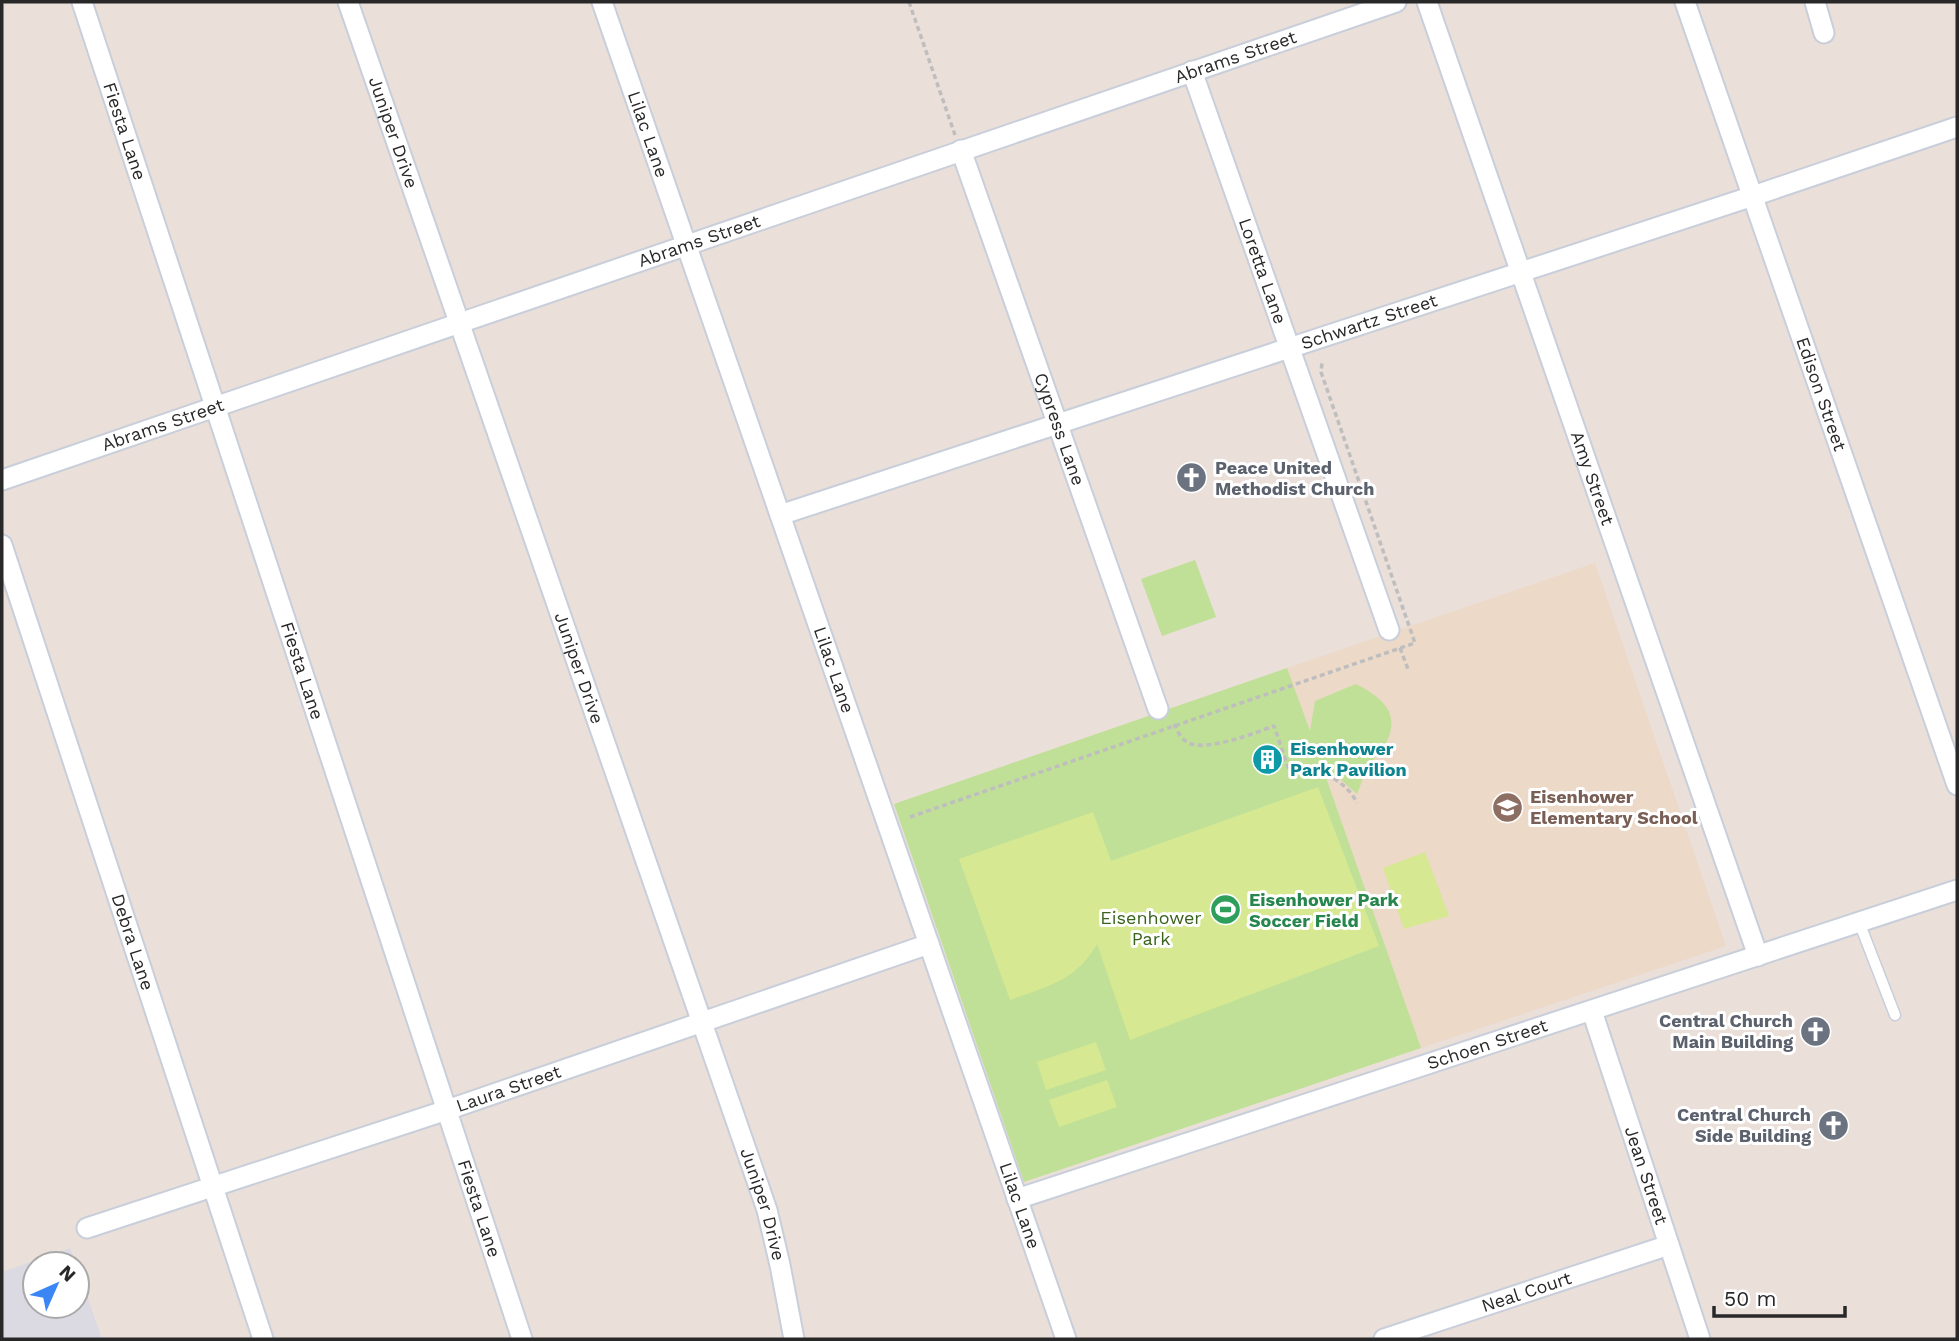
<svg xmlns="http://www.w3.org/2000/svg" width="1959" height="1341" viewBox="0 0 1959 1341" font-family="'Work Sans',sans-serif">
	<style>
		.industrial { fill: #dbdae2 }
		.education { fill: #ecd9c8 }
		.green { fill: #bfe096 }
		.pitch { fill: #d6e892 }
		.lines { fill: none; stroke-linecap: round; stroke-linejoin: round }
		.lane-casing { stroke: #c8cfda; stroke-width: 13 }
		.street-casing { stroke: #c8cfda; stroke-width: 23 }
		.path { stroke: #bebebe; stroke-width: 3.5; stroke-dasharray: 5 3.5; stroke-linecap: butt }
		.lane { stroke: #fff; stroke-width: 10 }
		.street { stroke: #fff; stroke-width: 19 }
		.labels { text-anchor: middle; stroke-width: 6; stroke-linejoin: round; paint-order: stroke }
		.street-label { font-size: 18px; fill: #282828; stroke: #fff }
		.worship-label { font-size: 18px; font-weight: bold; fill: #5b616d; stroke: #fff; text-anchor: end }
		.culture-label { font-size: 18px; font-weight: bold; fill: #0d838f; stroke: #fff; text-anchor: start }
		.education-label { font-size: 18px; font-weight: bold; fill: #785e54; stroke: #fff; text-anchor: start }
		.leisure-label { font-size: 18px; font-weight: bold; fill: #27864d; stroke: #fff; text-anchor: start }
		.park-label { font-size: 18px; fill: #39621b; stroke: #fff }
	</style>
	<rect width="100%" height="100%" fill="#eadfd9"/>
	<!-- industrial -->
	<path class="industrial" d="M70,1248L76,1264H35V1306H77V1267L102,1339H2V1272Z"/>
	<!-- education -->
	<path class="education" d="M1595,563L1726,946L1421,1048L1287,668Z"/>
	<!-- green -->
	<g class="green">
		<path d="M1195,560L1216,617L1162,636L1141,579Z"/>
		<path d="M1287,668L1310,731L1315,701L1356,684C1383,698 1403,714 1384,747C1380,753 1374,758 1370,764C1364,772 1361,785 1357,794L1339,778L1324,772L1421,1048L1024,1182L894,804Z"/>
	</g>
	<!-- pitch -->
	<g class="pitch">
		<path d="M1318,787L1379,946L1130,1040L1097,944C1076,981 1048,986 1010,1000L959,859L1093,812L1111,861Z"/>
		<path d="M1425,852L1449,916L1404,929L1383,868Z"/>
		<path d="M1096,1042L1106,1070L1046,1090L1037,1062Z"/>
		<path d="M1107,1080L1117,1107L1059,1127L1049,1100Z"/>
	</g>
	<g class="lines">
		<defs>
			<path id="lane" d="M1859,922L1895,1015"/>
			<g id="street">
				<path id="s1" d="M82,2L522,1339"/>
				<path id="s2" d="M348,2L767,1210L780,1265L794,1339"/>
				<path id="s3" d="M602,2L1066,1339"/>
				<path id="s4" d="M1427,2L1758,956"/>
				<path id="s5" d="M1685,2L1957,785"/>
				<path d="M1815,2L1824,33"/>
				<path id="s6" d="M1192,71L1389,630"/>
				<path id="s7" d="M961,150L1158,709"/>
				<path id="s8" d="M2,480L1396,2"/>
				<path id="s9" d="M780,515L1753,196L1957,127"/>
				<path id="s10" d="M2,545L263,1339"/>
				<path id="s11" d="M1592,1011L1700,1339"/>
				<path id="s12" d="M1017,1199L1957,890"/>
				<path id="s13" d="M87,1228L447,1110L929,944"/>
				<path id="s14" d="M1384,1339L1669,1245"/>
			</g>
		</defs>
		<!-- lane casing -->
		<use href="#lane" class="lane-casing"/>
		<!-- street casing -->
		<use href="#street" class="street-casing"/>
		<!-- path -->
		<g class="path">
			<path d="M909,2L955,135"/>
			<path d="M1400,648L1408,669"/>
			<path d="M1174,724C1177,730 1180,738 1187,742C1204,753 1255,733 1274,726L1288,767C1314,766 1345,778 1357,803"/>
			<path d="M910,817L1415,643L1321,372L1322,363"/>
		</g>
		<!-- lane -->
		<use href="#lane" class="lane"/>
		<!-- street -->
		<use href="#street" class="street"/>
	</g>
	<!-- icons -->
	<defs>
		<symbol id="church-disc" viewBox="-11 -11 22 22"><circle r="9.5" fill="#6b7280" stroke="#fff"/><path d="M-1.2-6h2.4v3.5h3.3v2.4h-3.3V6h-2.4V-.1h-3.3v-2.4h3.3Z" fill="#fff"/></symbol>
		<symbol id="building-disc" viewBox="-11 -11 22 22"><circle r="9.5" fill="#0f9aa8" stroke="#fff"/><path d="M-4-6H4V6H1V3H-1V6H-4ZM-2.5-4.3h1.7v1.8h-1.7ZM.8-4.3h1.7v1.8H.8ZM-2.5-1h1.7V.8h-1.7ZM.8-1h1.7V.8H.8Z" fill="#fff"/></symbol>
		<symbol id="school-disc" viewBox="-11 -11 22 22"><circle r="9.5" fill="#8d6e63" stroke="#fff"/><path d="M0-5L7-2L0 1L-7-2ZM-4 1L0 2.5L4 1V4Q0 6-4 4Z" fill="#fff"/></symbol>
		<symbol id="stadium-disc" viewBox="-11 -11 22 22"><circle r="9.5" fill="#2e9e5b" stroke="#fff"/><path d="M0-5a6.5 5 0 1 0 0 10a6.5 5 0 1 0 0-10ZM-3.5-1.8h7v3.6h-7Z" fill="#fff"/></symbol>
	</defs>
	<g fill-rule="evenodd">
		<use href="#church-disc" x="1174" y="460" width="35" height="35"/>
		<use href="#building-disc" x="1250" y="742" width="35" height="35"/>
		<use href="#school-disc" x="1490" y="790" width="35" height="35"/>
		<use href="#stadium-disc" x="1208" y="892" width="35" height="35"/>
		<use href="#church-disc" x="1798" y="1014" width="35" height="35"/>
		<use href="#church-disc" x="1816" y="1108" width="35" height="35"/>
	</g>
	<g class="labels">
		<!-- street labels -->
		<g class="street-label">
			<text dy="6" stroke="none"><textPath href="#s8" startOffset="1304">Abrams Street</textPath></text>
			<text dy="6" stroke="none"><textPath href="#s1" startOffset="136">Fiesta Lane</textPath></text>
			<text dy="6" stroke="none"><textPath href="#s2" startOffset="138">Juniper Drive</textPath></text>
			<text dy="6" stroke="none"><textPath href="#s3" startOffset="140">Lilac Lane</textPath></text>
			<text dy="6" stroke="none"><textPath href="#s8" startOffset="737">Abrams Street</textPath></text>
			<text dy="6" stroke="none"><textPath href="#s6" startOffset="212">Loretta Lane</textPath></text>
			<text dy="6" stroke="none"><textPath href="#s9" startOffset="620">Schwartz Street</textPath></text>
			<text dy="6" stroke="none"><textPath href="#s5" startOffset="415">Edison Street</textPath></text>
			<text dy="6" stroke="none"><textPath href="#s8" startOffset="170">Abrams Street</textPath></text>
			<text dy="6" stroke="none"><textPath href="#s7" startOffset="296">Cypress Lane</textPath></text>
			<text dy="6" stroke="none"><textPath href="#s4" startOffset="504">Amy Street</textPath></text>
			<text dy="6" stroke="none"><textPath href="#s2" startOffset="705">Juniper Drive</textPath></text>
			<text dy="6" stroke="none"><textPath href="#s1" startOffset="704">Fiesta Lane</textPath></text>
			<text dy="6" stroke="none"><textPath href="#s3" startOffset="707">Lilac Lane</textPath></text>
			<text dy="6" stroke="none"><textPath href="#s10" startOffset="418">Debra Lane</textPath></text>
			<text dy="6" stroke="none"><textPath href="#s12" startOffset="495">Schoen Street</textPath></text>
			<text dy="6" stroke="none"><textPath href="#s13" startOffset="444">Laura Street</textPath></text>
			<text dy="6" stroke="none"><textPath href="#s11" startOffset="173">Jean Street</textPath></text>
			<text dy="6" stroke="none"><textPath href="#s2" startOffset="1272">Juniper Drive</textPath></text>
			<text dy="6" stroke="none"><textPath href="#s3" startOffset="1274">Lilac Lane</textPath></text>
			<text dy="6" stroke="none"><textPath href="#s1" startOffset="1270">Fiesta Lane</textPath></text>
			<text dy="6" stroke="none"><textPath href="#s14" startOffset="150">Neal Court</textPath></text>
		</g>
		<!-- worship labels -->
		<g class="worship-label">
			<text x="1215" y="474" text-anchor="start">Peace United<tspan x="1215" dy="21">Methodist Church</tspan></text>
			<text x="1793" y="1027">Central Church<tspan x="1793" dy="21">Main Building</tspan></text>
			<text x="1811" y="1121">Central Church<tspan x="1811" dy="21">Side Building</tspan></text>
		</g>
		<!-- culture labels -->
		<g class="culture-label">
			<text x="1290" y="755">Eisenhower<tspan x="1290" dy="21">Park Pavilion</tspan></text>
		</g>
		<!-- education labels -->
		<g class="education-label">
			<text x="1530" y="803">Eisenhower<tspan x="1530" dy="21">Elementary School</tspan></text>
		</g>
		<!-- leisure labels -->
		<g class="leisure-label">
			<text x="1249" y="906">Eisenhower Park<tspan x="1249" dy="21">Soccer Field</tspan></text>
		</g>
		<!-- park labels -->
		<g class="park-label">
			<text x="1151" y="924">Eisenhower<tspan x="1151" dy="21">Park</tspan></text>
		</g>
	</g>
	<!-- border -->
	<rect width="1959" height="1341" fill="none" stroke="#282828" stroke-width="7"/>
	<!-- north arrow -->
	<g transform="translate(56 1285) rotate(45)"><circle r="33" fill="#ffffff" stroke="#a9a9a9" stroke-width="2"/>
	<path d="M0-5L12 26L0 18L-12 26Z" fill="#3b86f5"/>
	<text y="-10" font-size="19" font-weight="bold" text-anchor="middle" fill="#282828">N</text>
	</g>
	<!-- scale -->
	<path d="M1714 1306v10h131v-10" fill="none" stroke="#282828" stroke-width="3.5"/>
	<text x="1724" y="1306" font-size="21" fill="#282828" stroke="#ffffff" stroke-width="5" paint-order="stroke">50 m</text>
</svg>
